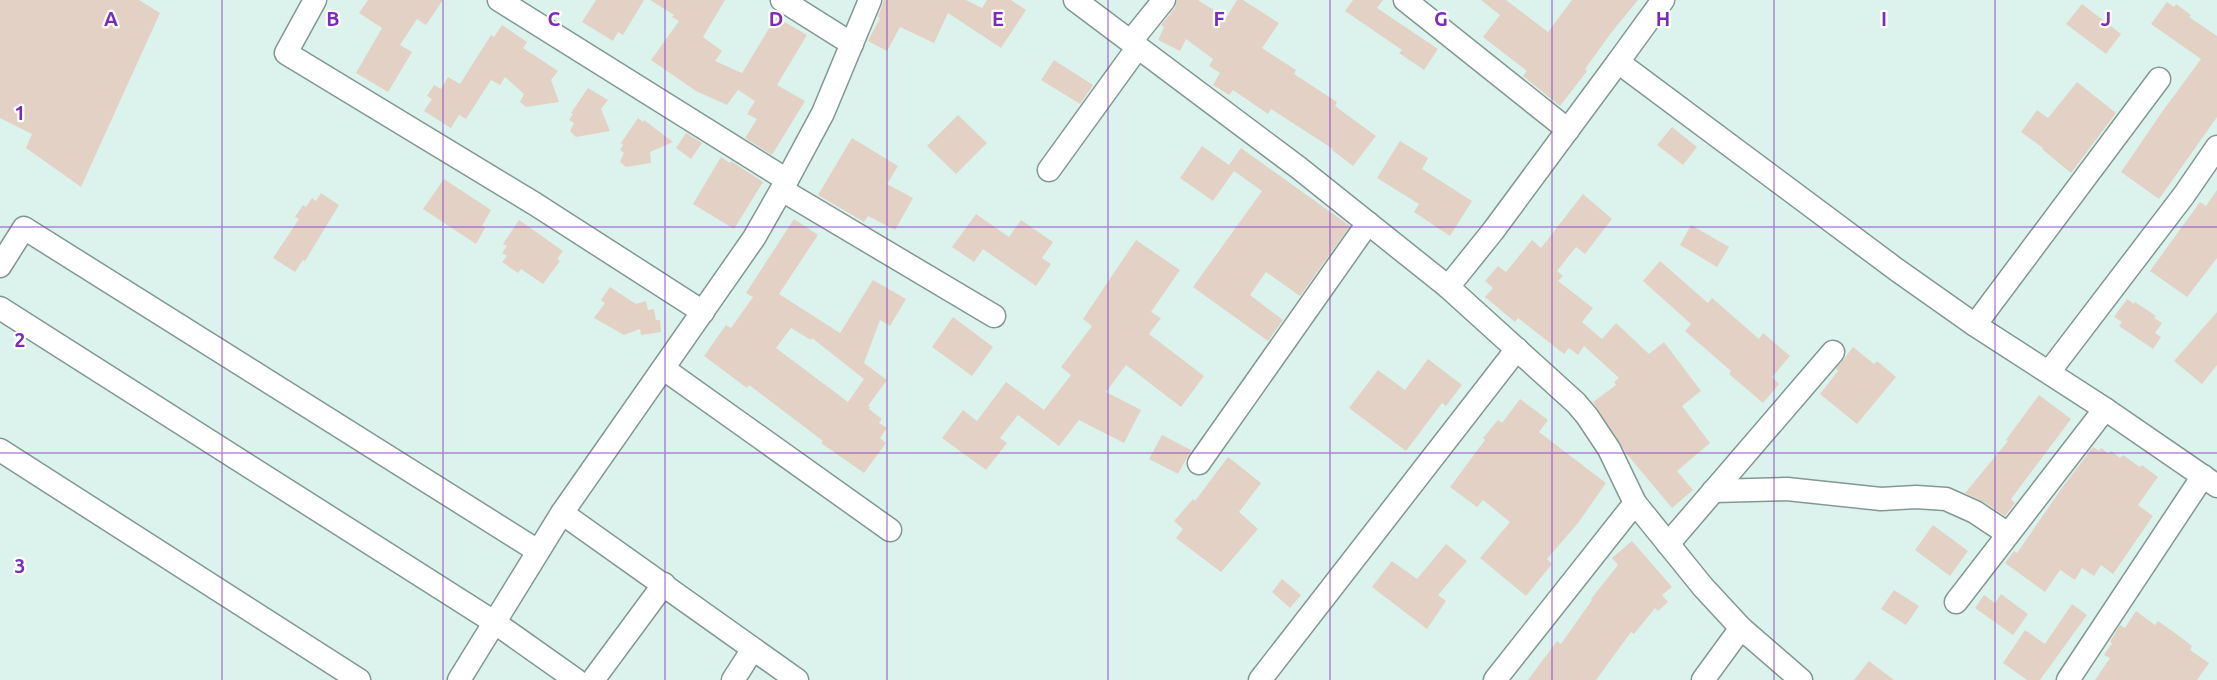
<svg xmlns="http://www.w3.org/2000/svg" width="2217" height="680" viewBox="0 0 2217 680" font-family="Ubuntu,sans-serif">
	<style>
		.building { fill: #e4d1c6; fill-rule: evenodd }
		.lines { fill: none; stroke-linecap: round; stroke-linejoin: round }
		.minor-casing { stroke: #839893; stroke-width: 25 }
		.minor { stroke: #fff; stroke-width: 22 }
		.grid { fill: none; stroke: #7b2cbf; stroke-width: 1.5; stroke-opacity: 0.55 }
		.grid-label { font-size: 20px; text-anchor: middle; font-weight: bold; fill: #7b2cbf; stroke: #fff; stroke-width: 4.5; stroke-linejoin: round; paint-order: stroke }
	</style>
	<rect width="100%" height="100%" fill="#dbf3ec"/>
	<!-- building -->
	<g class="building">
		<path d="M0,0H139L160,13L81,187L26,148L32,134L0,118Z"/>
		<path d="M368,0H443L426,25L417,19L400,45L412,52L388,92L356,73L382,28L359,13Z"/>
		<path d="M596,0H644L623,35L618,32L613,41L582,22Z"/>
		<path d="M650,0H725L703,37L722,51L715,61L742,73L776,17L807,35L777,85L805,101L772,155L745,138L757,119L747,114L755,101L738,90L727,105L696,91L651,60L679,21L672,17L674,15Z"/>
		<path d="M884,0H966L982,8L987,0H1011L1026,10L1001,48L948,13L934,43L900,27L887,51L868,41L880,18L878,17Z"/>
		<path d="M1177,0H1198L1226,18L1237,0H1243L1279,23L1262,48L1296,70L1294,74L1337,102L1335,106L1376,136L1353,166L1332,150L1333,149L1271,109L1268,114L1233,90L1229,95L1213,85L1220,73L1209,66L1213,59L1186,39L1180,51L1158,40L1164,27L1161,25L1175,8Z"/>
		<path d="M1353,0H1383L1377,8L1438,49L1424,70L1399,53L1402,50L1345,11Z"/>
		<path d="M1481,0H1506L1548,32L1572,0H1638L1611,33L1585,69L1587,71L1560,106L1523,76L1527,71L1483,37L1500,15Z"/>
		<path d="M2167,2L2174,7L2176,4L2191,15L2189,17L2217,36V117L2159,199L2121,172L2162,112L2201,59L2151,24Z"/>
		<path d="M2082,4L2121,34L2106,54L2066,24Z"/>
		<path d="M502,25L527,42L523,48L558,71L551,80L559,102L526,107L520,102L524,94L505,77L500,85L491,80L466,119L459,115L451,128L424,111L432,99L427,96L434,85L441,89L448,77L460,84L491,35L494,37Z"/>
		<path d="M1054,60L1093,85L1080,104L1041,80Z"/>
		<path d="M2077,82L2116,113L2071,173L2042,149L2043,148L2021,132L2037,110L2048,118Z"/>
		<path d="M588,88L608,100L601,109L610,131L576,137L570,131L574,123L569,120L573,114L571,113Z"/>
		<path d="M958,115L987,143L956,174L927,146Z"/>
		<path d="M638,118L643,122L644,120L673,142L650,152L651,163L626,167L620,162L624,153L620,150L623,145L621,143Z"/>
		<path d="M1672,127L1697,147L1683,165L1657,145Z"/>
		<path d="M686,133L702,143L691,159L676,148Z"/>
		<path d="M852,138L898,166L887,184L913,198L895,230L868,216L864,222L818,195Z"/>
		<path d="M1400,141L1428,158L1422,169L1472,201L1450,236L1414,212L1419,204L1377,178Z"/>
		<path d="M1202,146L1229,165L1241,148L1350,226L1300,296L1266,272L1250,295L1283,320L1268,341L1193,287L1262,191L1234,171L1213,201L1180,178Z"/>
		<path d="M721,157L730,163L731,161L763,182L734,229L693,204Z"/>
		<path d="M444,179L491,210L482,226L485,228L476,244L423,209Z"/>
		<path d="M2217,190V258L2187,297L2150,271L2200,202L2206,206Z"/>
		<path d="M321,193L339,205L305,261L303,260L295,272L273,258L299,219L295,217L303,205L306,207L312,198L316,201Z"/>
		<path d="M1583,194L1612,219L1585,254L1576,247L1557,271L1563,276L1558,281L1593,308L1582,322L1602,339L1616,323L1649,354L1664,342L1701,391L1682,406L1710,443L1677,471L1693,490L1672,508L1625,452L1593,402L1616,385L1614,382L1619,378L1584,346L1578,355L1569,348L1564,354L1518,318L1515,322L1485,297L1493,288L1485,281L1498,266L1506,272L1532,240L1541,248Z"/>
		<path d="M976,214L1009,237L1021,220L1053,242L1042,258L1051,264L1036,286L983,249L974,262L952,247Z"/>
		<path d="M794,219L818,235L779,294L840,333L873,280L906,299L890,326L880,320L864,363L887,380L868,406L870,407L869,409L882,419L879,423L887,428L880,438L886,443L864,473L821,443L823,441L749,385L747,388L704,356L726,325L731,328L753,297L746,293ZM791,328L811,340L812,338L864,379L848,402L776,348Z"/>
		<path d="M519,220L563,251L557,259L560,261L543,284L521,269L518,273L502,262L507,256L502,253L507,246L503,244Z"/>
		<path d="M1691,225L1729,247L1717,267L1680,245Z"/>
		<path d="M1136,240L1180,270L1151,312L1161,318L1149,334L1204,376L1181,407L1126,365L1106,392L1141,410L1124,443L1079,420L1059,446L1018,415L1000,438L1007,443L986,470L942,438L963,410L977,421L1006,382L1044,410L1071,375L1061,367L1092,326L1083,319Z"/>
		<path d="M1660,261L1708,303L1712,298L1759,339L1763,333L1790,356L1772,377L1779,384L1763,403L1729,374L1731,371L1685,331L1691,324L1643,281Z"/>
		<path d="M610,287L636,304L646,301L648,310L654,309L656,320H660L661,332L641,335L640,329L624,335L594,318L605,303L601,300Z"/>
		<path d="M2127,299L2134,304L2135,302L2156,316L2154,318L2162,323L2155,333L2161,337L2153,349L2119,326L2122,322L2114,317Z"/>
		<path d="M2217,312V365L2202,384L2174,361Z"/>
		<path d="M953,317L993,347L972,376L932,347Z"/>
		<path d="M1853,347L1874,364L1877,361L1896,377L1857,424L1820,394L1838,371L1836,369Z"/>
		<path d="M1428,359L1462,385L1446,406L1442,403L1406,451L1349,408L1378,370L1405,390Z"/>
		<path d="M2039,395L2071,419L2011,499L2015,503L2005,516L1982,501L1965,493L2008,441L2006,440Z"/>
		<path d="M1520,399L1548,420L1539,432L1606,483L1578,523L1547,559L1552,564L1526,596L1480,558L1510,522L1483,500L1477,507L1450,487L1485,440L1483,438L1498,420L1502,423Z"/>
		<path d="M1162,435L1191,450L1178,474L1149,459Z"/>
		<path d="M2093,447L2099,451L2101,448L2109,454L2111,451L2120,458L2123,455L2140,467L2142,465L2158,477L2138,505L2153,516L2113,574L2101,565L2094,576L2082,568L2075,580L2060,570L2045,592L2005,563L2014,551L2017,553L2064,485Z"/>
		<path d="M1228,457L1261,483L1239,512L1258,529L1221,572L1176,538L1183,529L1174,521L1193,499L1195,501Z"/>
		<path d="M1933,525L1968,551L1950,576L1915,550Z"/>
		<path d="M1632,541L1672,587L1662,595L1668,602L1658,611L1655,608L1634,634L1631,632L1596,680H1528L1557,641L1561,644L1592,600L1591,599L1618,565L1612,558Z"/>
		<path d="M1446,544L1467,561L1438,595L1446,601L1427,629L1372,587L1392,561L1417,579Z"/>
		<path d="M1282,579L1301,595L1290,608L1272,592Z"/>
		<path d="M1894,590L1919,606L1906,625L1881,609Z"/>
		<path d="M2001,594L2028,614L2013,635L1975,608L1984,595L1995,603Z"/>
		<path d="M2072,604L2087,615L2040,680H2027L2003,663L2025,630L2045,644Z"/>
		<path d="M2136,611L2155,625L2158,621L2175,633L2192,646L2190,650L2209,663L2197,680H2095L2110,658L2104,655L2112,643L2110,642L2120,625L2125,628Z"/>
		<path d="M1869,661L1894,680H1854Z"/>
	</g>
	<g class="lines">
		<defs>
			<g id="minor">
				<path d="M315,0L286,53L535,204L703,312"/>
				<path d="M499,0L787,180"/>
				<path d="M782,0L852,44"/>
				<path d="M1075,0L1299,168L1448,287L1493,231L1618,62L1897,270L1975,325L2105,409L2217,486"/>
				<path d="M1405,0L1568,130"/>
				<path d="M1131,41L1164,0"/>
				<path d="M1618,62L1663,0"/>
				<path d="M1049,170L1138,47"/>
				<path d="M782,190L994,316"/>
				<path d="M0,266L24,228L538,551"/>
				<path d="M1448,287L1576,403L1587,416L1609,449L1635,503L1703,587L1741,628L1801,680"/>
				<path d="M0,308L494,622L576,680"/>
				<path d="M1975,325L2159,79"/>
				<path d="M664,369L890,530"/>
				<path d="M2049,372L2184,195L2217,147"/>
				<path d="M0,450L359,680"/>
				<path d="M1199,463L1368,223"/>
				<path d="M1713,491L1787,489L1881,499L1916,497L1946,499L1975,512L2008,534"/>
				<path d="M562,513L797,680"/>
				<path d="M1668,544L1833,352"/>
				<path d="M1956,602L2105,409"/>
				<path d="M459,680L562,513L754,238L787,180L823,113L870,0"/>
				<path d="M593,680L664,584"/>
				<path d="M733,680L753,649"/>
				<path d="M1260,680L1517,349"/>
				<path d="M1495,680L1635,503"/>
				<path d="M1703,680L1741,628"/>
				<path d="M2068,680L2203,476"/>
			</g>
		</defs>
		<!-- minor casing -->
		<use href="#minor" class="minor-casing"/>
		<!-- minor -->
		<use href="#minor" class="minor"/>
	</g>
	<!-- grid -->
	<path class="grid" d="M222,0V680M443,0V680M665,0V680M887,0V680M1108,0V680M1330,0V680M1552,0V680M1774,0V680M1995,0V680M0,227H2217M0,453H2217"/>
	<g class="grid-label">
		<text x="111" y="26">A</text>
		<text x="333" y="26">B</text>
		<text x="554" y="26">C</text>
		<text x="776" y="26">D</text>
		<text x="998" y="26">E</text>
		<text x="1219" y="26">F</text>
		<text x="1441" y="26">G</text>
		<text x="1663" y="26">H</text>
		<text x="1884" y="26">I</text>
		<text x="2106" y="26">J</text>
		<text x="20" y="120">1</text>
		<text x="20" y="347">2</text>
		<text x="20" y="573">3</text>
	</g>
</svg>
